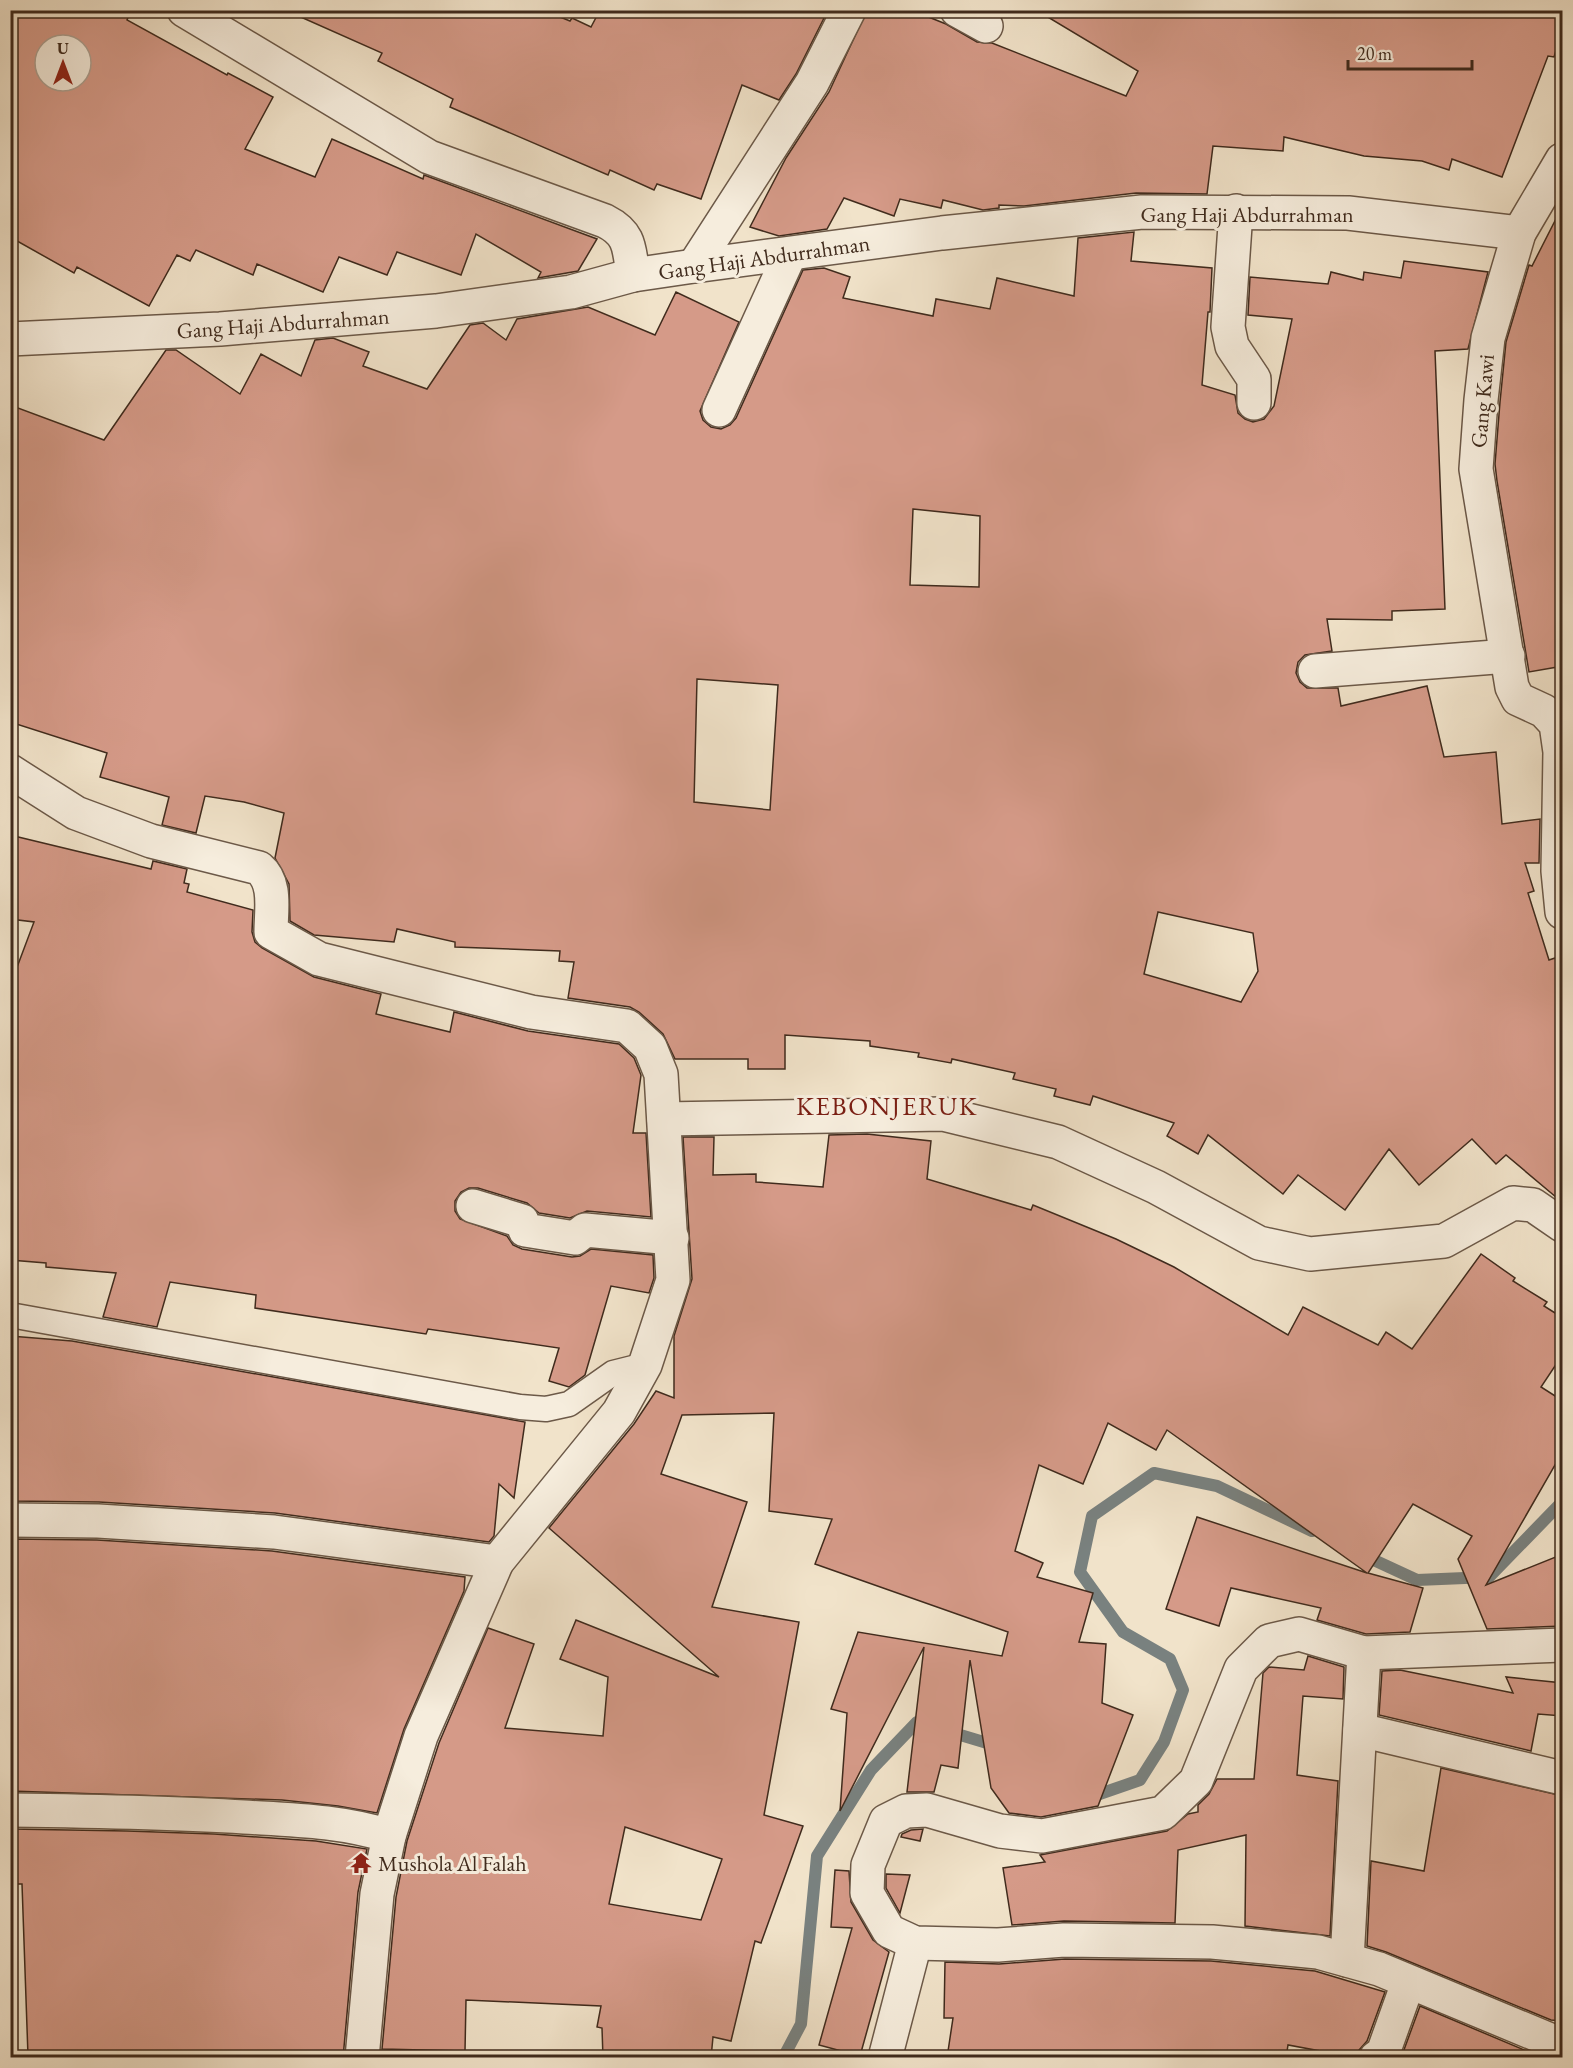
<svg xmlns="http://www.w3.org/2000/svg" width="1573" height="2068" viewBox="0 0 1573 2068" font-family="'EB Garamond',serif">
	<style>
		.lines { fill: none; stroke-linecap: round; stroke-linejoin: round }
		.stream { stroke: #79817f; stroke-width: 12 }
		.building { fill: #d59a88; stroke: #402b1d; stroke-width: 1.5; fill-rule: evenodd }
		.lane-casing { stroke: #6c5948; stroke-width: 27 }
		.street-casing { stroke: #6c5948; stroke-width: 36 }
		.lane { stroke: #f6eddd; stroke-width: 24 }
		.street { stroke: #f6eddd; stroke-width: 33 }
		.labels { text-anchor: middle; stroke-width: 6; stroke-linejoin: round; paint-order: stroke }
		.street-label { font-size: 22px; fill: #402b1d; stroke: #f6eddd }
		.poi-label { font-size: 22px; fill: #402b1d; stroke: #f6eddd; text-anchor: start }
		.quarter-label { font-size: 26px; letter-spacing: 1.5px; fill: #7a1f14; stroke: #f6eddd }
	</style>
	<rect width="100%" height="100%" fill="#f1e3ca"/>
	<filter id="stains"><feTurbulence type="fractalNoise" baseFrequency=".00333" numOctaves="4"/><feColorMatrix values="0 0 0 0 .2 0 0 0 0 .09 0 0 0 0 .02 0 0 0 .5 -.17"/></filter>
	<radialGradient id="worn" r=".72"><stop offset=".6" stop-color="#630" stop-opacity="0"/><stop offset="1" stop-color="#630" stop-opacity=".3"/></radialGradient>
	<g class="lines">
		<!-- stream -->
		<g class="stream">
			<path d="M1363,1555L1417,1580L1489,1577L1562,1502"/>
			<path d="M947,1731L997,1746"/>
			<path d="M1088,1798L1140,1780L1164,1742L1183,1690L1170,1659L1123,1632L1080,1572L1092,1516L1154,1473L1217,1486L1312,1531"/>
			<path d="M783,2058L801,2024L817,1856L871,1770L917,1722L928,1725"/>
		</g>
	</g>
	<!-- building -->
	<g class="building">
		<path d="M10,10H131L127,20L227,75L228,73L273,97L245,149L315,177L332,139L423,179L424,175L597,239L578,271L538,278L541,272L476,234L461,275L397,252L387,275L339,257L323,292L257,264L253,275L196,250L190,261L177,255L149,306L77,267L74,273L10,237ZM45,45H81V81H45Z"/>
		<path d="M285,10H543L570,21L572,18L591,27L600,10H828L796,74L779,100L742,85L701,199L657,184L654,190L610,170L608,175L450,107L453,99L378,61L382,53Z"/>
		<path d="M867,10H911L946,24L977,42L992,43L1126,96L1138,71L1036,10H1563V28L1554,57L1548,56L1502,177L1452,159L1449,170L1422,161L1364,156L1284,137L1283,151L1213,146L1207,194L1136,193L1024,206L999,205V208L983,210L943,200L941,208L900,199L894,216L844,198L827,229L779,236L750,227L786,158L829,92Z"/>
		<path d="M1563,205V666L1529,672L1497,481L1495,464L1500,402L1506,342L1529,265L1532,266Z"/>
		<path d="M1134,232L1131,261L1212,268L1210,312H1208L1202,385L1235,395L1238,413L1245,419L1253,422L1264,419L1274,406L1292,319L1248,315L1250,277L1328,284L1331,272L1363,280L1364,272L1401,278L1404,261L1488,272L1468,349L1435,351L1445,609L1392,611V620L1327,619L1332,651L1305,655L1298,662L1296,673L1300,682L1307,688H1338L1341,706L1427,686L1444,757L1496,752L1502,824L1540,819L1539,863H1525L1534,891L1528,893L1549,960L1555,958L1563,977V1203L1506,1155L1496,1164L1472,1139L1419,1185L1389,1149L1345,1210L1298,1175L1283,1194L1208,1135L1198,1154L1167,1136L1174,1123L1093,1096L1090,1105L1054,1096L1056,1089L1013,1079L1015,1073L952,1059L951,1063L918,1057L919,1053L870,1046V1041L785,1035V1069H748V1059H675L663,1034L639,1012L630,1007L568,998L574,962L559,961L560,951L455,947V942L397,929L394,942L314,935L290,921L289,884L275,858L284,813L244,802L205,796L196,833L162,825L169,797L100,777L107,753L10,722V405L104,440L166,350H176L240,394L261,354L301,376L315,340L333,338L369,352L363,366L427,389L470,325L483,323L506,340L517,319L588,307L655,335L676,292L739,322L700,411L703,420L711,427L721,429L730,425L736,418L803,270L824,268L850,277L843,298L933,316L936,299L990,309L997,278L1074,296L1078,238ZM913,509L980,516L979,587L910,585ZM697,679L778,685L770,810L694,802ZM1158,912L1253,933L1258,971L1241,1002L1144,974Z"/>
		<path d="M10,835L151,869L153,861L187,869L184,883L189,884L187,892L253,910L252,932L255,942L262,948L314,977L381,994L376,1014L450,1032L454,1012L528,1031L619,1044L634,1058L641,1075L633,1133H646L651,1217L587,1211L570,1218L539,1213L527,1203L478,1188H469L461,1192L455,1201V1211L460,1219L507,1236L513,1245L522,1249L572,1257L580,1256L591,1249L653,1255L654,1278L649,1293L611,1286L585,1375L569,1387L549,1381L559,1348L428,1329L426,1334L255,1308L256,1295L170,1282L157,1327L103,1317L116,1273L46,1267V1263L10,1260V1051L17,1026L10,1024V986L34,922L10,919Z"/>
		<path d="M867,1134L931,1141L927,1179L1031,1210L1033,1205L1116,1239L1174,1267L1288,1335L1303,1307L1378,1345L1386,1332L1412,1349L1481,1254L1515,1278L1513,1281L1547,1302L1544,1306L1563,1318V1354L1541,1387L1563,1401V1451L1486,1585L1563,1554V1626L1487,1629L1458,1559L1472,1536L1413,1504L1368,1573L1423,1588L1410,1632L1366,1634L1317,1620L1321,1608L1231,1588L1219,1626L1166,1609L1197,1517L1367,1573L1167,1430L1156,1450L1108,1423L1083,1484L1039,1465L1015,1551L1043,1563L1037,1577L1093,1593L1079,1642L1106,1644L1102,1703L1133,1715L1098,1806L1041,1817L1009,1813L991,1788L970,1660L958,1768L941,1765L934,1792H907L924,1647L840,1811L847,1713L831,1709L858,1632L1002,1656L1008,1632L815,1564L832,1519L769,1511L774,1413L682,1415L661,1474L747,1502L712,1607L799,1622L764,1815L803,1826L761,1943L755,1941L731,2041L713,2037L711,2058H603L602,2028L597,2027L601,2006L466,2000L465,2051L382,2049L396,1897L407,1841L439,1743L488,1628L534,1644L505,1728L603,1736L608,1677L560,1659L576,1620L719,1677L549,1528L634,1424L656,1391L674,1398V1336L692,1279L683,1137H714L713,1175L756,1174V1182L823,1187L829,1135ZM625,1827L722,1859L701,1920L609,1904Z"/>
		<path d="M10,1336L72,1341L525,1422L514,1498L499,1484L494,1536L489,1542L275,1513L99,1502L10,1501Z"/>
		<path d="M10,1539L97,1540L272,1551L465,1577L464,1591L404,1729L377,1813L338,1806L282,1800L10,1791Z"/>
		<path d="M1308,1656L1344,1667L1343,1699L1303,1696L1297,1775L1338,1781L1330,1936L1245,1926L1246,1835L1178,1850L1175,1923L1064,1921L1012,1925L1003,1868L1045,1862L1040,1855L1167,1831L1188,1814L1198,1812V1805L1209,1794L1217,1779H1254L1263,1673L1269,1667L1304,1670Z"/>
		<path d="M1400,1670L1513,1693L1506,1677L1563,1683V1716L1538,1714L1531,1751L1379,1715L1382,1671Z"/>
		<path d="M1441,1768L1563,1796V2021L1551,2020L1386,1952L1367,1946L1371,1861L1424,1871Z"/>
		<path d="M10,1829L69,1830L127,1831L214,1834L316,1841L367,1849L358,1892L343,2058L28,2056L22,1884H13L14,1829Z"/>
		<path d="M923,1829L920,1841L901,1837L902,1834L911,1830Z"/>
		<path d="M835,1870L849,1871L851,1902L873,1940L889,1952L860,2056L819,2045L852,1928L831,1927Z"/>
		<path d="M886,1874L910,1875L900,1913L886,1888Z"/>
		<path d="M1065,1959L1211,1961L1315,1971L1385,1992L1367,2041L1359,2050L1358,2058L1288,2045L1286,2058H947L953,2018H944L945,1962L999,1964Z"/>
		<path d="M1420,2006L1536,2055V2058H1401Z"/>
	</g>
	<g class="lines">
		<defs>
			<path id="lane" d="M10,1315L520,1407L546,1409L569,1404L613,1373L645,1365"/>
			<g id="street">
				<path d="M184,10L429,157L605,221C631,234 629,249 633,275"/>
				<path d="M957,10L986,26"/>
				<path d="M1562,160L1519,233L1488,338L1481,400L1476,469L1512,687L1518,699L1544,711L1556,724L1560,752L1558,871L1562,912"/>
				<path d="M1236,211L1228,327L1232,346L1254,379V403"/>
				<path d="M694,266L812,83L849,10"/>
				<path d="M10,339L220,329L436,311L571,292L633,275L694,266L942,233L1142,212L1348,213L1519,233"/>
				<path d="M719,410L790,254"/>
				<path d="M1315,671L1508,656"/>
				<path d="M10,771L76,813L151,841L259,868C277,883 271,910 271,932L319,959L531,1012L627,1026L650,1047L661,1074L673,1280L645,1365L619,1412L497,1562L421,1736L389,1836L377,1894L362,2058"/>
				<path d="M664,1119L943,1114L1058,1142L1156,1187L1259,1243L1310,1254L1444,1241L1513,1203L1533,1205L1562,1225"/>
				<path d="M473,1206L522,1221L525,1230L575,1238L585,1230L672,1238"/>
				<path d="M10,1520L98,1521L274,1532L497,1562"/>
				<path d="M1562,1645L1364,1653L1299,1634L1269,1641L1241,1669L1196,1781L1163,1813L1042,1836L1000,1831L927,1810L906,1811L886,1821L868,1865L867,1893L889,1931L915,1943L998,1945L1064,1940L1212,1942L1318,1952L1379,1969L1562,2045"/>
				<path d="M1360,1730L1562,1778"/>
				<path d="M10,1810C89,1811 166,1812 244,1817C294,1820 342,1821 389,1836"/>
				<path d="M1347,1960L1364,1653"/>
				<path d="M885,2058L915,1943"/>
				<path d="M1376,2058L1383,2053L1408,1983"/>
			</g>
		</defs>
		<!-- lane casing -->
		<use href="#lane" class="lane-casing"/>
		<!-- street casing -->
		<use href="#street" class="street-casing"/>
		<!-- lane -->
		<use href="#lane" class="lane"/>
		<!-- street -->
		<use href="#street" class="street"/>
	</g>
	<!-- icons -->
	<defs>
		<symbol id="temple-bare" viewBox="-9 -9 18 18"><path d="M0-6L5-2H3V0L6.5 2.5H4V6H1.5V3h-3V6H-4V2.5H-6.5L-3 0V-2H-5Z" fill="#8f2418" stroke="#f6eddd" stroke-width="2.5" paint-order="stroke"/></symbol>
	</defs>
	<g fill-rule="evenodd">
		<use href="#temple-bare" x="346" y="1848" width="30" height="30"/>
	</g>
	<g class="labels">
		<!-- street labels -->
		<g class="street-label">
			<text x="1247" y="222">Gang Haji Abdurrahman</text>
			<text transform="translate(764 257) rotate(-8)" y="8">Gang Haji Abdurrahman</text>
			<text transform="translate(283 323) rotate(-4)" y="8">Gang Haji Abdurrahman</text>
			<text transform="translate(1482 401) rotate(-85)" y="8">Gang Kawi</text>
		</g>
		<!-- poi labels -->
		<g class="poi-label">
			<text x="378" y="1871">Mushola Al Falah</text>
		</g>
		<!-- quarter labels -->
		<g class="quarter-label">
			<text x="887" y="1115">KEBONJERUK</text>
		</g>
	</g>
	<!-- margin -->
	<rect width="1573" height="2068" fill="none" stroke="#f1e3ca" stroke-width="36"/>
	<rect x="12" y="12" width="1549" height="2044" fill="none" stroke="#402b1d" stroke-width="3"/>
	<rect x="18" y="18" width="1537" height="2032" fill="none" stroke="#402b1d" stroke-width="1.5"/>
	<!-- north arrow -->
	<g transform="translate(63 63)"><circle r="28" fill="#f6eddd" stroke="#ad9f90" stroke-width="1.5"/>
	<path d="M0-4.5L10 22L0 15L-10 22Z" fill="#8f2418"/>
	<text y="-9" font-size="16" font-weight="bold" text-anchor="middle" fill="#402b1d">U</text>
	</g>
	<!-- scale -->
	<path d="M1348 60v9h124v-9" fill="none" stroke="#402b1d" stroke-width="3"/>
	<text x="1357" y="60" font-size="18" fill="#402b1d" stroke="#f6eddd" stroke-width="4.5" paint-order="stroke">20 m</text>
	<rect width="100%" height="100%" filter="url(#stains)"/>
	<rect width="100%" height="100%" fill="url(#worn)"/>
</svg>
